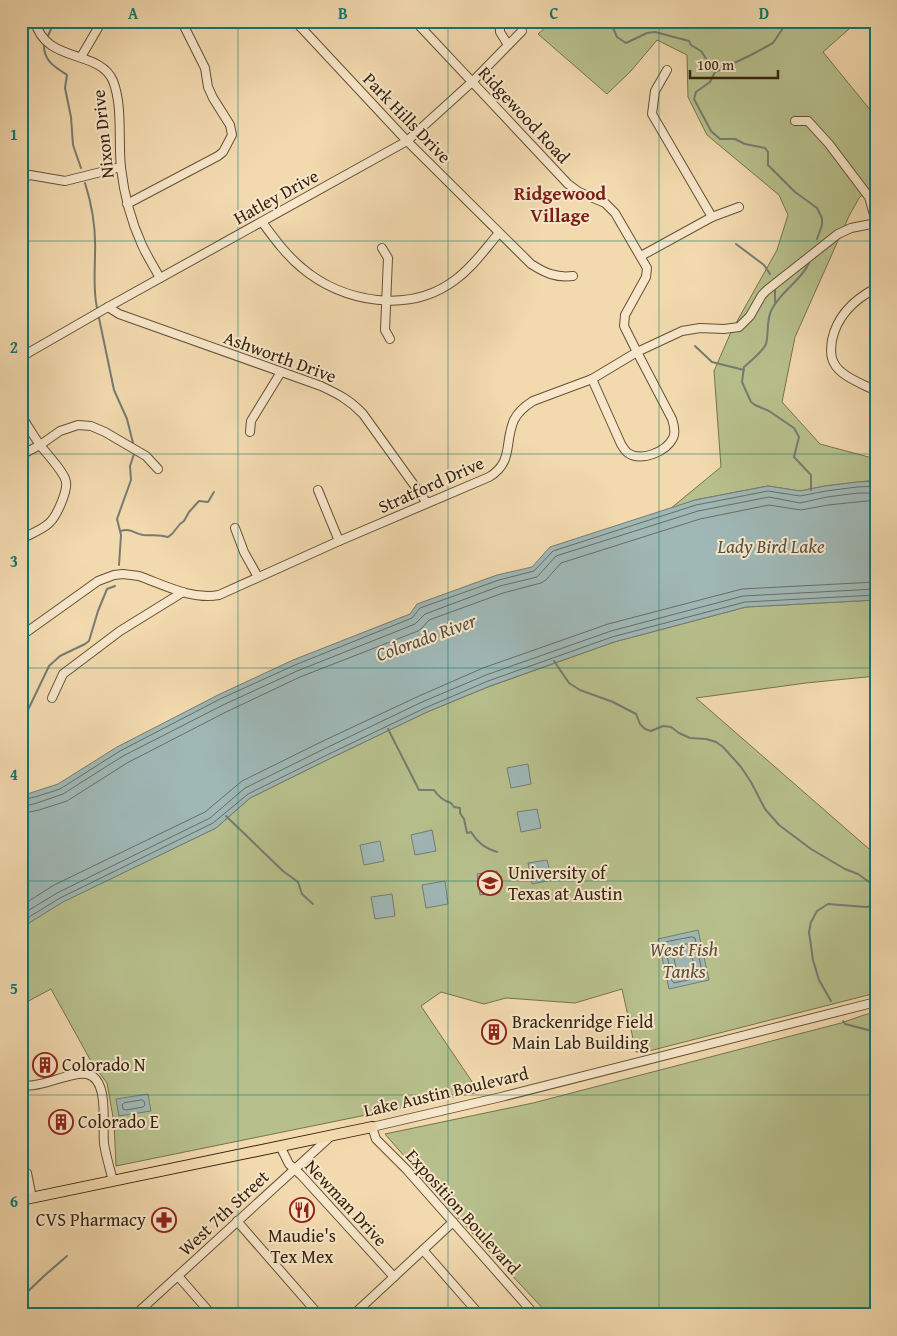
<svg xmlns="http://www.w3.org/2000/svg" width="897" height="1336" viewBox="0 0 897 1336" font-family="'Gentium Book Plus',serif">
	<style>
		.green { fill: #b7c08c; stroke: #76724d }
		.water { fill: #9fb7b5; stroke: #757c72 }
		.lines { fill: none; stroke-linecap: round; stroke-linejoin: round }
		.shore { stroke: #6a6d62; stroke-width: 1 }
		.stream { stroke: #757c72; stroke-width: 2 }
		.minor-casing { stroke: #645036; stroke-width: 10 }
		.major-casing { stroke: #35230e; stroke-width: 12 }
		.minor { stroke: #f7e6ca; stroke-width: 8 }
		.major { stroke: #f2d9ae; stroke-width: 10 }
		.grid { fill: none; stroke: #0f766e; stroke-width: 1; stroke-opacity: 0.55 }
		.labels { text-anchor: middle; stroke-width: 4; stroke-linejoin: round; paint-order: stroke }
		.street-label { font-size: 18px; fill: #35230e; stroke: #f7e6ca }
		.poi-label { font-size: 18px; fill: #35230e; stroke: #f7e6ca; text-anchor: start }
		.neighbourhood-label { font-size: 19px; font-weight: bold; fill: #7a1f14; stroke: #f7e6ca }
		.water-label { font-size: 19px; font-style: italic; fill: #554f40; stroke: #f7e6ca }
		.neatline { fill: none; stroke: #0f766e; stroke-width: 2 }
		.grid-label { font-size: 16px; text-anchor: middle; font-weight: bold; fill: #0f766e }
	</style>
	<rect width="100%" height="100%" fill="#f2d9ae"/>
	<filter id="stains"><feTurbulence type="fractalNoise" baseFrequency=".004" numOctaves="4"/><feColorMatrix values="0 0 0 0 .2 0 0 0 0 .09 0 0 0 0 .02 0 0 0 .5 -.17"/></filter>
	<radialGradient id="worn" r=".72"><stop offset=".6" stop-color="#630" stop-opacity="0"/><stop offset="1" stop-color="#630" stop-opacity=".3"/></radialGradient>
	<!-- green -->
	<g class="green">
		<path d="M553,21H653L664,25L717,24L720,21H858L823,52L876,117V182L859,198L849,216L795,337L782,402L820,444L876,459V480L825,486L800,491L768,486L695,500L670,509L721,467L714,371L731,332L777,250L788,215L779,195L707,135L688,97L687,55L657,40L631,71L607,94L538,34Z"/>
		<path d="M876,600V676L806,683L696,698L876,855V993L649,1051L636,1052L622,989L575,1003L506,998L484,1004L441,992L421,1006L479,1092L116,1166L114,1123L107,1083L92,1063L51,989L21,1005V928L62,902L216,828L250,798L331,758L427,712L488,687L614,642L746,607Z"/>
		<path d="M876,1012V1315H549L459,1219L385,1134L533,1103L841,1023L864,1015Z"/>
	</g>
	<!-- water -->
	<g class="water">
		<path d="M876,481V600L746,607L614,642L490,686L427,712L331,758L250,798L216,828L63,902L21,928V796L58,784L117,747L218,695L293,660L410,614L417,604L497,575L532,567L550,547L695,500L768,486L800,491L825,486L857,482Z"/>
		<path d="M528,764L531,784L511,788L507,768Z"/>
		<path d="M537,809L541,828L521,832L517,812Z"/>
		<path d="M432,830L436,851L415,855L411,835Z"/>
		<path d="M380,841L384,861L364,865L360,845Z"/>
		<path d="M547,860L552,880L532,884L528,863Z"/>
		<path d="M497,871L500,892L480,895L477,874Z"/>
		<path d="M445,881L448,904L426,908L422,885Z"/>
		<path d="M392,894L395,916L375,919L371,897Z"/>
		<path d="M698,930L709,980L669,989L658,939Z"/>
		<path d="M148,1094L151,1111L119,1116L116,1099Z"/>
	</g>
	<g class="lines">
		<!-- shore -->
		<g class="shore">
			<path d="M21,800L35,797L60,789L120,751L220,699L295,665L412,618L420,608L499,580L534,571L553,551L696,505L768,491L800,496L826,491L857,487L876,486"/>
			<path d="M21,807L37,803L63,794L123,756L223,705L297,671L415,624L425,614L500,586L537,577L556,556L698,511L769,497L800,503L827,497L858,493H876"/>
			<path d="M21,814L39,810L67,801L127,763L226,712L300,677L418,631L422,628L429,620L503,593L541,583L546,580L561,563L700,519L769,505L801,510L828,505L876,500"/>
			<path d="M21,906L54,885L205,812L242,781L323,741L419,696L483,668L608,624L742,589L876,582"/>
			<path d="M21,915L57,893L210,818L245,788L326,748L422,702L486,675L611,631L743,596L876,589"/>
			<path d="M21,922L60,898L213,823L248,794L329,754L425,708L488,681L612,637L745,602L876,595"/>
			<path d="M692,937L695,938L703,976L701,977L674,983L672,981L665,944L666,942Z"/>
			<path d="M687,944L690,946L695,971L694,972L679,975L677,973L672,949L674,947Z"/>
			<path d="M142,1100L144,1101L145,1105L143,1107L126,1110L123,1109L122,1105L124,1103Z"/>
		</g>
		<!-- stream -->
		<g class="stream">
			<path d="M46,21L51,29L48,36"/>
			<path d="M610,21L617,37L626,43L647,33L655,32L689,41L691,45L701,51L715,72L710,82L696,92L694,99L711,131L720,139H735L745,144L765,148L768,152V165L795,192L817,208L822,218V225L817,239"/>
			<path d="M44,46C44,61 55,67 67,75L65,88L71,117L73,145L81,168"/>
			<path d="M715,72L751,55L773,43L783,28V21"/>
			<path d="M85,183C92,205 96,229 95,253C95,271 93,290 97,308"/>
			<path d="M736,244L764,265L770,274"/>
			<path d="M809,263C801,281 781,291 772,309C766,319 769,333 766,344C762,353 751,360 744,367L742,382L751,402L755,405L769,411L794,428L799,437L794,457L811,475V490"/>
			<path d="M775,302V290"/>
			<path d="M99,318L114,390L127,419L133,443"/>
			<path d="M695,346L712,362L744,370"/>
			<path d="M120,531C133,528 132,533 143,535C152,536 158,534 168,537L172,534L180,524L184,521L189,512L199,501L208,502L214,492"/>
			<path d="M119,565L121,535L117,519L131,480L130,466L134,454"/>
			<path d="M554,661L569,683L580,690L613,702L636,714L640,724L645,729L651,731L663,726L671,727L679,733L690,738L706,739L716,742L723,747L741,767L751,782L765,809L779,825L811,849L845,869L858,874L876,887"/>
			<path d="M21,722L27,712L49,666L60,656L85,644L89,641L98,611L107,589L115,586"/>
			<path d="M388,729L419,790H434C438,796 444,801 451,803L454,807L460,808V813L464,819L467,833L471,832C477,842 486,849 497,852"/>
			<path d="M226,816L283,871L298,882L302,894L313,904"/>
			<path d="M831,1001L819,980L813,960L809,932L811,922L817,911L828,904L866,907L876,905"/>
			<path d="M843,1021L845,1024L876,1032"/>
			<path d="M21,1298L44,1276L67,1256"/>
		</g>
		<defs>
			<g id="minor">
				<path d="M35,21C45,64 100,49 113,81C123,106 118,141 121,168C124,194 131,221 142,245C147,256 154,267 160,278"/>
				<path d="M295,21L407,141L531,264C545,273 556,278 573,276"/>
				<path d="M415,21L568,184L579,192L605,203L615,213L647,268L646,277L625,315L624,326L637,352L672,419C674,425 676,432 673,438C666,452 641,462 628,453C625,451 623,447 621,444L592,379"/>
				<path d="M500,21V32L508,45"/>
				<path d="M81,57L102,21"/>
				<path d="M667,70L655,91L652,114L712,217"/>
				<path d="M795,121H808L829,144L869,197L876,222"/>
				<path d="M21,179L30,175L65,181L121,167"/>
				<path d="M127,204L218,156L223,152L232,135L230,125L213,98L208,87L205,68L183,24L180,21"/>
				<path d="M262,222C274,238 286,255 302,268C343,303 410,314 455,280C473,267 485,249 499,233"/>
				<path d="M382,248L388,258L385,330L390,339"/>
				<path d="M641,256L712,217L739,207"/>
				<path d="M876,288C855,299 837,316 832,340C831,348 830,356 834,363C840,376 863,384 876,391"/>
				<path d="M108,307L119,314L321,386C338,394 350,400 363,414L427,503"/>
				<path d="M21,357L108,307L407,141L472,82L522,31"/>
				<path d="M21,415C27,425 33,435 40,445C46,453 65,473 66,482C67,488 64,496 62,501C52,527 45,527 21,539"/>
				<path d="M250,432L251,421L281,372"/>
				<path d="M21,455L40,445L60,431L78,425L91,426L105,432L146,456L158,469"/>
				<path d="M318,490L339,541"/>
				<path d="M235,528L244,552L258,577"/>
				<path d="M21,636L98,581L114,575L123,574L139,576C164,585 192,600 219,595L339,541L489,477C514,462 504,442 514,420C518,412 525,406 533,401L592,379L637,352L682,331L700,328L724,329L739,327L750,316L762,295L767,290L838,234L851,228L876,223"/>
				<path d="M52,698L63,674L120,631L183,592"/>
				<path d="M21,1084L23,1085C27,1085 31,1086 34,1085C49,1084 73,1071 87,1074C110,1079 102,1127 104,1144C106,1156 110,1169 113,1181"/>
				<path d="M280,1146L289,1164L301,1175L394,1277"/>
				<path d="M21,1174L27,1173L32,1198"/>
				<path d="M237,1221L319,1315"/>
				<path d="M423,1250L480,1315"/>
				<path d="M178,1276L212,1315"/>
				<path d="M135,1315L331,1136"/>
				<path d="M353,1315L453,1222"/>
				<path d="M535,1315L407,1170L376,1139L372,1127L501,1097L876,1002"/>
			</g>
			<path id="major" d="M21,1200L372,1127"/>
		</defs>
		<!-- minor casing -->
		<use href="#minor" class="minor-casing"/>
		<!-- major casing -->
		<use href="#major" class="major-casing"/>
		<!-- minor -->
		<use href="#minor" class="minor"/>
		<!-- major -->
		<use href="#major" class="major"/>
	</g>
	<!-- grid -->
	<path class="grid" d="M238,21V1315M448,21V1315M659,21V1315M21,241H876M21,454H876M21,668H876M21,881H876M21,1095H876"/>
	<!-- icons -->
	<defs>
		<symbol id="university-ring" viewBox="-11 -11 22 22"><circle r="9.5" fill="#f7e6ca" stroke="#8f2418" stroke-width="1.5"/><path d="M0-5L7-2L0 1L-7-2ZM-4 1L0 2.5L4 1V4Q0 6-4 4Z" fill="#8f2418"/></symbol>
		<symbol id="building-ring" viewBox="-11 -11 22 22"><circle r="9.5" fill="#f7e6ca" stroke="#8f2418" stroke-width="1.5"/><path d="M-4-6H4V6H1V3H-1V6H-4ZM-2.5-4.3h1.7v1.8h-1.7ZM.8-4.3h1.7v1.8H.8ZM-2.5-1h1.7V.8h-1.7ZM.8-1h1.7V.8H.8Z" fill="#8f2418"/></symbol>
		<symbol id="restaurant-ring" viewBox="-11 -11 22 22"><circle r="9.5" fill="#f7e6ca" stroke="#8f2418" stroke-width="1.5"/><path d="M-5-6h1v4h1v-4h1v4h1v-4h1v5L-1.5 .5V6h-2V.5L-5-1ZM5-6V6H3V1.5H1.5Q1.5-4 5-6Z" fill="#8f2418"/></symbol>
		<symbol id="pharmacy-ring" viewBox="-11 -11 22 22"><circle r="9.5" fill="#f7e6ca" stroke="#8f2418" stroke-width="1.5"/><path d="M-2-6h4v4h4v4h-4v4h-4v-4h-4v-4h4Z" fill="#8f2418"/></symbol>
	</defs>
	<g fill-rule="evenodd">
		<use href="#university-ring" x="476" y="869" width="28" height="28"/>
		<use href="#building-ring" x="480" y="1018" width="28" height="28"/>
		<use href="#building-ring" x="31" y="1051" width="28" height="28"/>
		<use href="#building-ring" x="47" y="1108" width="28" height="28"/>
		<use href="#restaurant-ring" x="288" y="1196" width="28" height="28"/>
		<use href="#pharmacy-ring" x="150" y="1206" width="28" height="28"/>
	</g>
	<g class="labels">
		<!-- street labels -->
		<g class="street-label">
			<text transform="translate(524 115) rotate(47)" y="6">Ridgewood Road</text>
			<text transform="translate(407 118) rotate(46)" y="6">Park Hills Drive</text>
			<text transform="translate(103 134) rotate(-96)" y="6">Nixon Drive</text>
			<text transform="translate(276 197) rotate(-29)" y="6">Hatley Drive</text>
			<text transform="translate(280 357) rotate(20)" y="6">Ashworth Drive</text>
			<text transform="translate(431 485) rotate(-24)" y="6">Stratford Drive</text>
			<text transform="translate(446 1092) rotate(-13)" y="6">Lake Austin Boulevard</text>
			<text transform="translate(346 1203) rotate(47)" y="6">Newman Drive</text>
			<text transform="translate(463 1212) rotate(48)" y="6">Exposition Boulevard</text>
			<text transform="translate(224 1213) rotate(-43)" y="6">West 7th Street</text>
		</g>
		<!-- poi labels -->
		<g class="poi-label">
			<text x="508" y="879">University of<tspan x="508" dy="21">Texas at Austin</tspan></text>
			<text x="512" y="1028">Brackenridge Field<tspan x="512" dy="21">Main Lab Building</tspan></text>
			<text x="62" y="1071">Colorado N</text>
			<text x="78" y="1128">Colorado E</text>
			<text x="146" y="1226" text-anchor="end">CVS Pharmacy</text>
			<text x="302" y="1242" text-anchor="middle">Maudie's<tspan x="302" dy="21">Tex Mex</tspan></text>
		</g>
		<!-- neighbourhood labels -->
		<g class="neighbourhood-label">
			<text x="560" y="200">Ridgewood<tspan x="560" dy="22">Village</tspan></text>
		</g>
		<!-- water labels -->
		<g class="water-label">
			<text x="771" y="553">Lady Bird Lake</text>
			<text transform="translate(426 637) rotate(-20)" y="7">Colorado River</text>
			<text x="684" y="956">West Fish<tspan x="684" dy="22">Tanks</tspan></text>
		</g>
	</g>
	<!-- margin -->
	<rect width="897" height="1336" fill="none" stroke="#f2d9ae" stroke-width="55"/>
	<!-- scale -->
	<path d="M690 70v8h88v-8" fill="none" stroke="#35230e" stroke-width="2.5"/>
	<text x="697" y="70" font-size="15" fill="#35230e" stroke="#f7e6ca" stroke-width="4" paint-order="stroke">100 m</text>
	<rect x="28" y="28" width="842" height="1280" class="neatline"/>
	<g class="grid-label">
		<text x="133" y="19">A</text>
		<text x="343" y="19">B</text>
		<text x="554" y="19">C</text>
		<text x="764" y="19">D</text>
		<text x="14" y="140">1</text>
		<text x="14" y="353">2</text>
		<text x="14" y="567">3</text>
		<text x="14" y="780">4</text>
		<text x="14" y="994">5</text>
		<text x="14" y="1207">6</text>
	</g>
	<rect width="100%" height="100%" filter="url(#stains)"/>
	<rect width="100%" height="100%" fill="url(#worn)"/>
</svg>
